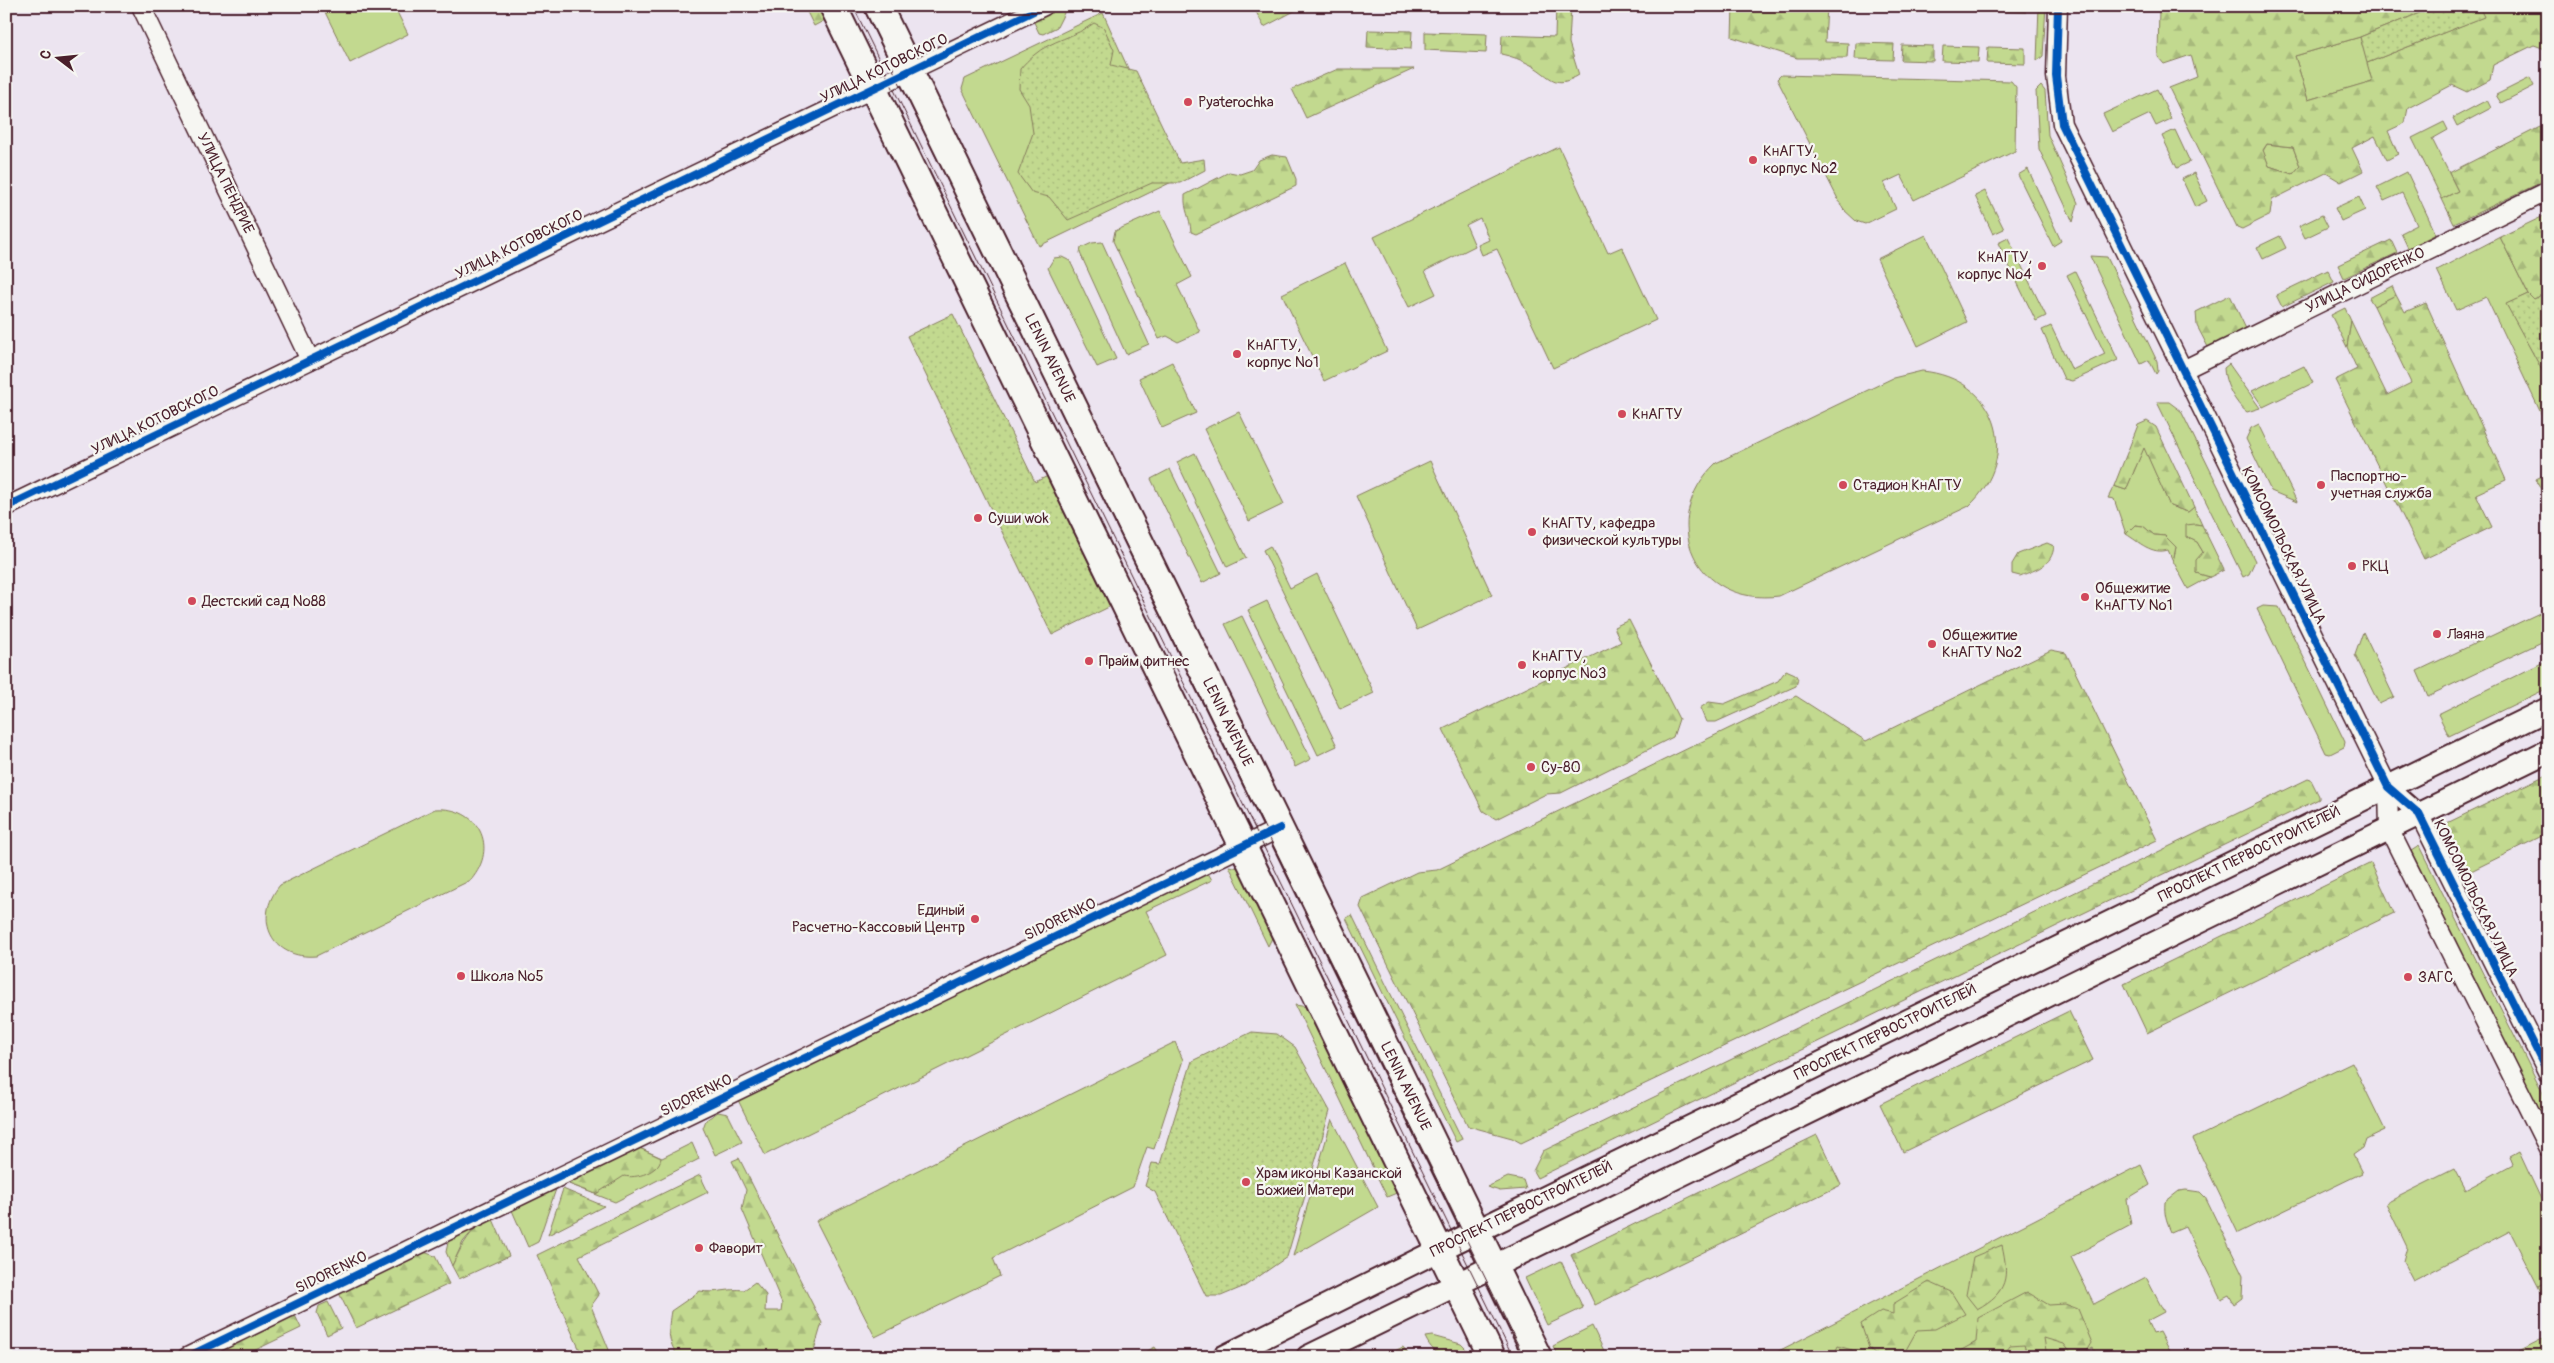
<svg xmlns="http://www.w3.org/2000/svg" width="2554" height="1363" viewBox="0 0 2554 1363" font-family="Pangolin,sans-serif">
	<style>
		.grass { fill: #c2d98f; stroke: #867c5d }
		.forest { fill: url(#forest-firs); stroke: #867c5d; fill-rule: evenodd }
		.park { fill: url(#park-dots); stroke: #867c5d }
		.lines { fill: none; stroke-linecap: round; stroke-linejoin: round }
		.minor-casing { stroke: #4a1f2b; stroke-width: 21 }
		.major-casing { stroke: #4a1f2b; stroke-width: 26 }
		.highway-casing { stroke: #4a1f2b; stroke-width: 30 }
		.minor { stroke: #f6f6f2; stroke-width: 18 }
		.major { stroke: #f6f6f2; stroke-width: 22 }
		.highway { stroke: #f6f6f2; stroke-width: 26 }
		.tram { stroke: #4a1f2b; stroke-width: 1 }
		.cycleway-casing { stroke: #f6f6f2; stroke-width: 11 }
		.cycleway { stroke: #0057b8; stroke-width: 8 }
		.poi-dot { fill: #d1495b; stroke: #f6f6f2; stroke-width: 2 }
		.labels { text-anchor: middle; stroke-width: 4.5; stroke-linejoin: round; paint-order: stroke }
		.street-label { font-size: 15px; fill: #4a1f2b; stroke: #f6f6f2 }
		.poi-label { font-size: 15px; fill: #4a1f2b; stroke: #f6f6f2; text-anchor: start }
	</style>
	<defs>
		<pattern id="forest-firs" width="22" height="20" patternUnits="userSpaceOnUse" patternTransform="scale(1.25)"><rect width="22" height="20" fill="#c2d98f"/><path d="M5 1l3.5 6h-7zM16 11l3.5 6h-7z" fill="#a8ba7c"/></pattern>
		<pattern id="park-dots" width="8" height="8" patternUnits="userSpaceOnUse" patternTransform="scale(1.25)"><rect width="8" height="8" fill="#c2d98f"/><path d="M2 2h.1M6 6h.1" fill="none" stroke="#a8ba7c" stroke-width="1.8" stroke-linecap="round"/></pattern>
	</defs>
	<rect width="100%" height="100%" fill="#ece4f0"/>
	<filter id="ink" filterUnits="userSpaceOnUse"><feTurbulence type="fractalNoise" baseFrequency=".02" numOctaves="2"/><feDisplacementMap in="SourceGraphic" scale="10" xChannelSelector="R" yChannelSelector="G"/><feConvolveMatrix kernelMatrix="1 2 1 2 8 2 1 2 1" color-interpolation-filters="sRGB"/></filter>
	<g filter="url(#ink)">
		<!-- grass -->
		<g class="grass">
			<path d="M322,6H394L408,34L350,63Z"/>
			<path d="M2039,6H2046L2043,56L2037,61Z"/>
			<path d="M1103,13L1178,179L1039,246L962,89L965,79Z"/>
			<path d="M2360,37L2373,81L2308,100L2295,56Z"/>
			<path d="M1781,75L2011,81L2016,87L2015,151L1914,200L1901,175L1884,183L1896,209L1865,224L1856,221L1843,209L1777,79Z"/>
			<path d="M2530,78L2534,86L2501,103L2496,95Z"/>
			<path d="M2041,86L2045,91L2048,135L2078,203L2073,222L2039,149L2036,91Z"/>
			<path d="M2157,89L2171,119L2156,126L2150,114L2112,132L2103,114Z"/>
			<path d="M2487,100L2491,108L2457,126L2453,118Z"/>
			<path d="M2444,122L2448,130L2432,139L2458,191L2442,199L2412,138Z"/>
			<path d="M2175,130L2190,162L2177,168L2162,136Z"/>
			<path d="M2267,144L2293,147L2300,166L2293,174L2269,166L2263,151Z"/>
			<path d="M1559,147L1608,253L1622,247L1656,320L1553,368L1497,249L1482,255L1478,245L1489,240L1480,218L1466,225L1475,246L1425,271L1436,294L1409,307L1374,237Z"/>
			<path d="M2028,169L2061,241L2053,246L2018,175Z"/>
			<path d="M2407,172L2436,234L2408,248L2401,233L2417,225L2402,193L2384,201L2377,187Z"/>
			<path d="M2194,173L2207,201L2195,207L2182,179Z"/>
			<path d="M1985,191L2004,229L1993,234L1975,196Z"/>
			<path d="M2359,197L2365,210L2341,221L2335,208Z"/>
			<path d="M1160,211L1192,277L1177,285L1200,332L1178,342L1167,336L1159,339L1113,241L1115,231Z"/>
			<path d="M2322,215L2328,227L2305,238L2299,226Z"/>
			<path d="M1926,235L1967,322L1918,346L1877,259Z"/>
			<path d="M2280,236L2286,248L2263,259L2257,247Z"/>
			<path d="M2500,237L2528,294L2507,304L2548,381V428L2486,297L2456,310L2437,270Z"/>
			<path d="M2008,238L2046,316L2036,321L1998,243Z"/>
			<path d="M1102,242L1149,344L1126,354L1080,253L1081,248L1092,243Z"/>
			<path d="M2090,256L2107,257L2157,361L2158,371L2156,374L2149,360L2141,364Z"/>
			<path d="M1062,257L1070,261L1116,359L1097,367L1048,268L1054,258Z"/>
			<path d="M1345,263L1387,351L1324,381L1282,294Z"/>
			<path d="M2075,271L2118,360L2072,381L2064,379L2042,330L2051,326L2072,370L2105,354L2067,275Z"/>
			<path d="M2392,286L2396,295L2374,306L2369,298Z"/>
			<path d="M2345,308L2351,321L2347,347L2331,315Z"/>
			<path d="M1172,362L1196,413L1162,428L1139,378Z"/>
			<path d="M2229,364L2260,408L2247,412C2235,404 2224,382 2224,368Z"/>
			<path d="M2304,366L2313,383L2263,407L2252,391Z"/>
			<path d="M1922,371C1997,378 2023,455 1969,506L1779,596C1695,607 1656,520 1716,463L1893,378Z"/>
			<path d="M2157,402H2169L2181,411L2255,561L2249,574L2243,577Z"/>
			<path d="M1239,412L1284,504L1249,521L1204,429Z"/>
			<path d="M2259,424L2297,502L2271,491L2246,439L2251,428Z"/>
			<path d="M2144,447L2170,506L2188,512L2194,507L2202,525L2195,524L2197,542L2203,552L2196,573L2210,577L2188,589L2173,561L2176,547L2165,536L2154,535L2143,526L2135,525L2126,534L2114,499L2108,498L2114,486L2126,490Z"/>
			<path d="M1195,453L1246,558L1227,567L1177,462Z"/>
			<path d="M1430,461L1492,595L1417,630L1356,496Z"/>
			<path d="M1170,469L1221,573L1202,583L1151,479Z"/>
			<path d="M2548,473V499L2546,500L2536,479Z"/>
			<path d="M1270,546L1290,588L1317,574L1374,693L1340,709L1263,550Z"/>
			<path d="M1267,601L1337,746L1318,755L1248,610Z"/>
			<path d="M2263,606L2279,607L2345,742L2344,747L2330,754L2326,753L2257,609Z"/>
			<path d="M2548,609V639L2428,696L2417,671Z"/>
			<path d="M1242,616L1311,759L1295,767L1225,624Z"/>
			<path d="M2363,632L2394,697L2379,704L2355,655Z"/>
			<path d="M2548,660V688L2449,736L2438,714Z"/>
			<path d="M435,809C479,806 499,847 471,880L316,956C272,960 252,919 280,885Z"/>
			<path d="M2419,846L2548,1103V1129L2411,851Z"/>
			<path d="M1229,866L1239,868L1274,934L1268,946Z"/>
			<path d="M1208,873L1212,880L1146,911L1167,955L765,1155L738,1100Z"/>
			<path d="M1352,915L1462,1139L1456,1142L1346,918Z"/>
			<path d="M1295,1005L1308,1007L1399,1192L1387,1197Z"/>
			<path d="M1175,1042L1183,1060L1154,1149L1147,1147L1133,1187L993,1258L1000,1276L875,1337L816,1221Z"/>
			<path d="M2352,1062L2385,1130L2366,1139L2363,1148L2353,1155L2362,1173L2238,1233L2193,1139Z"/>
			<path d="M718,1112L728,1114L742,1142L715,1155L703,1128L706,1120Z"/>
			<path d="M1332,1119L1378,1207L1293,1256Z"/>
			<path d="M692,1143L699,1159L615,1202L569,1184L635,1146L662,1158Z"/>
			<path d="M2519,1152L2548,1214V1281L2538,1286L2510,1231L2413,1281L2403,1262L2407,1247L2386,1203L2454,1169L2465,1190L2513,1164L2510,1157Z"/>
			<path d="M2141,1165L2150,1185L2127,1199L2131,1225L2071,1257L2094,1304L2146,1277L2164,1312L2147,1321L2153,1334L2159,1332L2172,1357H2097L2093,1348L2075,1357H1767Z"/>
			<path d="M1508,1177L1523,1180L1526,1189L1500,1191L1487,1187Z"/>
			<path d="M555,1186L556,1189L538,1242L528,1247L511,1208Z"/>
			<path d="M2186,1190L2200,1192L2205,1197L2243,1275L2242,1298L2234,1304L2229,1295L2221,1299L2185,1226L2171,1232C2166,1221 2164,1214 2165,1202L2179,1191Z"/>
			<path d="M480,1222L463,1242L452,1266L446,1252L449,1238Z"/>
			<path d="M1561,1261L1583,1308L1547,1325L1525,1278Z"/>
			<path d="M1592,1326L1607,1357H1558L1553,1346Z"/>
			<path d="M1432,1336L1461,1344L1474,1357C1451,1357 1436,1361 1425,1337Z"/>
			<path d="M1403,1347L1411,1357H1383Z"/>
		</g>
		<!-- forest -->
		<g class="forest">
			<path d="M804,6H823L829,18L814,26Z"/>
			<path d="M1053,6H1062L1064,13L1057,27L1043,34L1039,33L1033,20L1037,15Z"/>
			<path d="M1253,6H1304L1264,27Z"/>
			<path d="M1556,6H1571L1569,43L1579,75C1554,90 1552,77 1531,65C1522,60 1511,56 1501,54L1502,35L1555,37Z"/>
			<path d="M1733,6H2016L2026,12L1827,6L1825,42L1848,43L1847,58H1797L1732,37Z"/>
			<path d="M2159,6H2437L2360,37L2295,56L2308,100L2372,81L2367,63L2483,17L2479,6H2548V50L2534,45L2493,65L2490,80L2467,92L2452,85L2408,108L2405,123L2388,131L2398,154L2387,160L2375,136L2352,148L2363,171L2341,182L2326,173L2272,200L2270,215L2242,229L2237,227L2169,88L2197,77L2191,55L2164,64L2158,57ZM2267,144L2293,147L2300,166L2293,174L2269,166L2263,150Z"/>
			<path d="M1368,30L1412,31L1411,49L1367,47Z"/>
			<path d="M1425,32L1487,34L1486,53L1425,50Z"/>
			<path d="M1856,43L1894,44L1893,60L1855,59Z"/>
			<path d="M1902,45L1933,46V61L1901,60Z"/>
			<path d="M1943,46L1979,47L1978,62L1942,61Z"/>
			<path d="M1988,47L2025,48V64L1987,63Z"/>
			<path d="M1338,69H1414L1306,118L1292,89Z"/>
			<path d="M2548,123V179L2454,224L2442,199L2458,191L2449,173Z"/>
			<path d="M1272,155L1287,157L1296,179V186L1196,234L1191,232C1190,215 1184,212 1185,195L1229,172L1240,174L1252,170L1259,160Z"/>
			<path d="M2548,214V297L2544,294L2533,299L2528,294L2500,237Z"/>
			<path d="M2391,240L2397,253L2344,278L2338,265Z"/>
			<path d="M2328,270L2334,282L2282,307L2276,295Z"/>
			<path d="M2230,295L2247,331L2209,349L2197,326L2196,312Z"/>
			<path d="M2396,295L2405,312L2426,303L2506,480L2476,494L2492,527L2424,559L2335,380L2357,369L2347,347L2351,321L2387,395L2411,383L2374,306Z"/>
			<path d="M2147,421L2156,427L2194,507L2188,512L2170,506L2144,448L2126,490L2114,486L2138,425Z"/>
			<path d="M2195,524L2202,525L2224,570L2210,577L2196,573V560L2203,552L2197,542L2186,537V525Z"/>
			<path d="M2135,525L2143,526L2154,535L2165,536L2176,547L2173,561L2168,550C2152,555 2139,542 2126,534Z"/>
			<path d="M2047,543L2054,546C2052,566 2037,569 2020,576L2012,574V564L2018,554Z"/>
			<path d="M1629,620L1679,719L1673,737L1561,793L1546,794L1496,819L1483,811L1443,729L1621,642L1614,627Z"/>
			<path d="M2051,650L2066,653L2157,840L1521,1143L1512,1138L1468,1126L1360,907L1363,898L1417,872L1437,870L1796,696L1866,741Z"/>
			<path d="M1786,670L1795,674L1798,679L1796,686L1716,722H1706L1700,708L1709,702L1724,704L1778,681Z"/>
			<path d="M2548,774V833L2467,873L2443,825Z"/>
			<path d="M2308,779L2311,780L2319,796V799L1537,1178L1533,1171L1543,1151Z"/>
			<path d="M2371,863L2394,913L2147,1033L2124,984Z"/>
			<path d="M2069,1011L2093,1060L1903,1152L1880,1104Z"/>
			<path d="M1817,1135L1841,1185L1595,1305L1571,1255Z"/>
			<path d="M635,1146L661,1158C659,1172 636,1179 624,1176L596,1194L569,1184L568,1180Z"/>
			<path d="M739,1158L822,1323L812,1357H679C667,1342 668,1328 671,1311L700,1291C716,1294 728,1288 744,1290L755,1282L766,1295L765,1311H781L782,1303L742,1209L746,1190L732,1161Z"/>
			<path d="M700,1175L708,1192L579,1256L599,1295L591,1306L612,1357H583L537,1255Z"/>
			<path d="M563,1189L604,1206L548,1235Z"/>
			<path d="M492,1217L509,1256L459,1279L452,1266C462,1245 471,1227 492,1217Z"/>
			<path d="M2002,1245C2009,1277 2008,1292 1977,1309L1966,1295L1973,1257Z"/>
			<path d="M421,1251L435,1256L449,1284L356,1328L339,1293Z"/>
			<path d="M2548,1281V1306L2538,1286Z"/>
			<path d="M1929,1282L1951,1292L1965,1314L1935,1329L1917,1330L1902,1357H1879L1869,1348L1861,1324L1881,1311L1893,1314V1304Z"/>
			<path d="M2027,1292L2049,1305L2065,1304L2078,1309L2092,1343L2086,1353L2074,1357L2064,1344L2044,1338L2047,1357H2028L2024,1345L2010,1346L2002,1357H1949L1976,1342L1978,1318Z"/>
			<path d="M328,1302L341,1328L327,1335L317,1313L319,1306Z"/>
			<path d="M294,1313L301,1328L241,1357H202Z"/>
			<path d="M2548,1336V1357H2522L2519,1351Z"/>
			<path d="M1838,1346L1852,1350L1860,1357H1833Z"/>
			<path d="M1155,1347L1161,1357H1136Z"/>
		</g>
		<!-- park -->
		<g class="park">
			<path d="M2437,6H2479L2484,17L2367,63L2360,37Z"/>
			<path d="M1094,23L1104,28L1114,50L1111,65L1136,71L1180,163L1204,159L1205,170L1180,183H1152L1068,220L1049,197L1032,193L1018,174L1033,133L1029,105L1019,89L1020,69C1024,64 1029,59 1034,55C1051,40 1076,37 1094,23Z"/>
			<path d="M2528,294L2533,299L2544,294L2548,297V381L2506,304Z"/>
			<path d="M953,314L1035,482L1048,476L1111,606L1052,635L907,336Z"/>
			<path d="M1252,1032L1277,1034L1295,1047L1330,1111L1287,1257L1245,1286L1221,1296H1206L1155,1192L1145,1186L1152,1163L1160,1164L1192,1061Z"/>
		</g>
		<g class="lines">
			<defs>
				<g id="minor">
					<path d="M141,6L310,360"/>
					<path d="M2058,6L2056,76L2062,124L2388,787L2419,814L2548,1073"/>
					<path d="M2183,370L2548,191"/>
					<path d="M6,507L1044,6"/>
					<path d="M2388,787L2389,829L2548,1148"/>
					<path d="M187,1357L1280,828"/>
				</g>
				<g id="major">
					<path d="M1224,1357L1477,1231L2548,709"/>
					<path d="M1308,1357L2548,751"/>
				</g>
				<g id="highway">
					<path d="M833,6L1492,1357"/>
					<path d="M878,6L1538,1357"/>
				</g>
			</defs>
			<!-- minor casing -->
			<use href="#minor" class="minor-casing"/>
			<!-- major casing -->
			<use href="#major" class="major-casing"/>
			<!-- highway casing -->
			<use href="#highway" class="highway-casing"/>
			<!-- minor -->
			<use href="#minor" class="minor"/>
			<!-- major -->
			<use href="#major" class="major"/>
			<!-- highway -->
			<use href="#highway" class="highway"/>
			<!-- tram -->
			<g class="tram">
				<path d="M853,6L1513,1357"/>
				<path d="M862,6L1524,1357"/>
			</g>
			<defs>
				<g id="cycleway">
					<path d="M2058,6L2056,76L2062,124L2388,787L2419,814L2548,1073"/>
					<path d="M6,507L1044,6"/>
					<path d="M187,1357L1280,828"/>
				</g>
			</defs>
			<!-- cycleway casing -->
			<use href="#cycleway" class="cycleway-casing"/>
			<!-- cycleway -->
			<use href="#cycleway" class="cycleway"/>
		</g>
	</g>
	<!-- markers -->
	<g class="poi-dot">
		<circle cx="1188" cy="102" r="5"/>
		<circle cx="1753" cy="160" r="5"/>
		<circle cx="2042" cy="266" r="5"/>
		<circle cx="1237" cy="354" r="5"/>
		<circle cx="1622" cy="414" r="5"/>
		<circle cx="1843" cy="485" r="5"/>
		<circle cx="2321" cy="485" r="5"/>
		<circle cx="978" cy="518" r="5"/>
		<circle cx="1532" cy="532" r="5"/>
		<circle cx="2352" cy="566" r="5"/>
		<circle cx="2085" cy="597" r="5"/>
		<circle cx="192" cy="601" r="5"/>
		<circle cx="2437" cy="634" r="5"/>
		<circle cx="1932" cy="644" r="5"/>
		<circle cx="1089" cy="661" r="5"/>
		<circle cx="1522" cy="665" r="5"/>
		<circle cx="1531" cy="767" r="5"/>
		<circle cx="975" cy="919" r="5"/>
		<circle cx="461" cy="976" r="5"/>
		<circle cx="2408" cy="977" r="5"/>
		<circle cx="1246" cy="1182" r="5"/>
		<circle cx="699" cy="1248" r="5"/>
	</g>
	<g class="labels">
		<!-- street labels -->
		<g class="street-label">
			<text transform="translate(884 68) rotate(-26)" y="5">УЛИЦА КОТОВСКОГО</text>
			<text transform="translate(226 183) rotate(64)" y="5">УЛИЦА ПЕНДРИЕ</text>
			<text transform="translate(519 244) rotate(-26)" y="5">УЛИЦА КОТОВСКОГО</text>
			<text transform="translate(2365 280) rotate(-26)" y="5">УЛИЦА СИДОРЕНКО</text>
			<text transform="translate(1050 358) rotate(64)" y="5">LENIN AVENUE</text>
			<text transform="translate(155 420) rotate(-26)" y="5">УЛИЦА КОТОВСКОГО</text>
			<text transform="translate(2284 545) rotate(64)" y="5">КОМСОМОЛЬСКАЯ УЛИЦА</text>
			<text transform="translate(1228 722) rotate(64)" y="5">LENIN AVENUE</text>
			<text transform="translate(2249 854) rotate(-26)" y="5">ПРОСПЕКТ ПЕРВОСТРОИТЕЛЕЙ</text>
			<text transform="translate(2476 898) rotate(64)" y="5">КОМСОМОЛЬСКАЯ УЛИЦА</text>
			<text transform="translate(1060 919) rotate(-26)" y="5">SIDORENKO</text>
			<text transform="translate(1885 1032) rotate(-26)" y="5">ПРОСПЕКТ ПЕРВОСТРОИТЕЛЕЙ</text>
			<text transform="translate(1406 1086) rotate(64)" y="5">LENIN AVENUE</text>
			<text transform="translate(696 1095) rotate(-26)" y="5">SIDORENKO</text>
			<text transform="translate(1521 1209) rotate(-26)" y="5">ПРОСПЕКТ ПЕРВОСТРОИТЕЛЕЙ</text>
			<text transform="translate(331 1272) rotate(-26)" y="5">SIDORENKO</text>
		</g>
		<!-- poi labels -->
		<g class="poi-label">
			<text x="1198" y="107">Pyaterochka</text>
			<text x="1763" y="156">КнАГТУ,<tspan x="1763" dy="17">корпус №2</tspan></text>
			<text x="2032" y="262" text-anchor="end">КнАГТУ,<tspan x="2032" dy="17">корпус №4</tspan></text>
			<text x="1247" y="350">КнАГТУ,<tspan x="1247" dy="17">корпус №1</tspan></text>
			<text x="1632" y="419">КнАГТУ</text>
			<text x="2331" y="481">Паспортно-<tspan x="2331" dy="17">учетная служба</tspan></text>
			<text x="1853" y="490">Стадион КнАГТУ</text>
			<text x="988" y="523">Суши wok</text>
			<text x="1542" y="528">КнАГТУ, кафедра<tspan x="1542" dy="17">физической культуры</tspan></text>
			<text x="2362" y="571">РКЦ</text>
			<text x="2095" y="593">Общежитие<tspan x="2095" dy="17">КнАГТУ №1</tspan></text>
			<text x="202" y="606">Дестский сад №88</text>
			<text x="2447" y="639">Лаяна</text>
			<text x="1942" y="640">Общежитие<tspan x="1942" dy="17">КнАГТУ №2</tspan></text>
			<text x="1532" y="661">КнАГТУ,<tspan x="1532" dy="17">корпус №3</tspan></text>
			<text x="1099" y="666">Прайм фитнес</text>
			<text x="1541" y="772">Су-80</text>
			<text x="965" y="915" text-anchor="end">Единый<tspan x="965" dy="17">Расчетно-Кассовый Центр</tspan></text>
			<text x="471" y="981">Школа №5</text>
			<text x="2418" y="982">ЗАГС</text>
			<text x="1256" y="1178">Храм иконы Казанской<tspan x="1256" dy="17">Божией Матери</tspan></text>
			<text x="709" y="1253">Фаворит</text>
		</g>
	</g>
	<!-- margin -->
	<rect width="2554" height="1363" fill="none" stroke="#f6f6f2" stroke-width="25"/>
	<rect x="12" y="12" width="2529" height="1338" fill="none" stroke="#4a1f2b" stroke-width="2" filter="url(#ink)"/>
	<!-- north arrow -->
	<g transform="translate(58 58) rotate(286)" stroke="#f6f6f2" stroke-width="4" paint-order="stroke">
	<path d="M0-4L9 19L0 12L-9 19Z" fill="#4a1f2b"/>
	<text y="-8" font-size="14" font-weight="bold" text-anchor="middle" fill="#4a1f2b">С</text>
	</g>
</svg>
